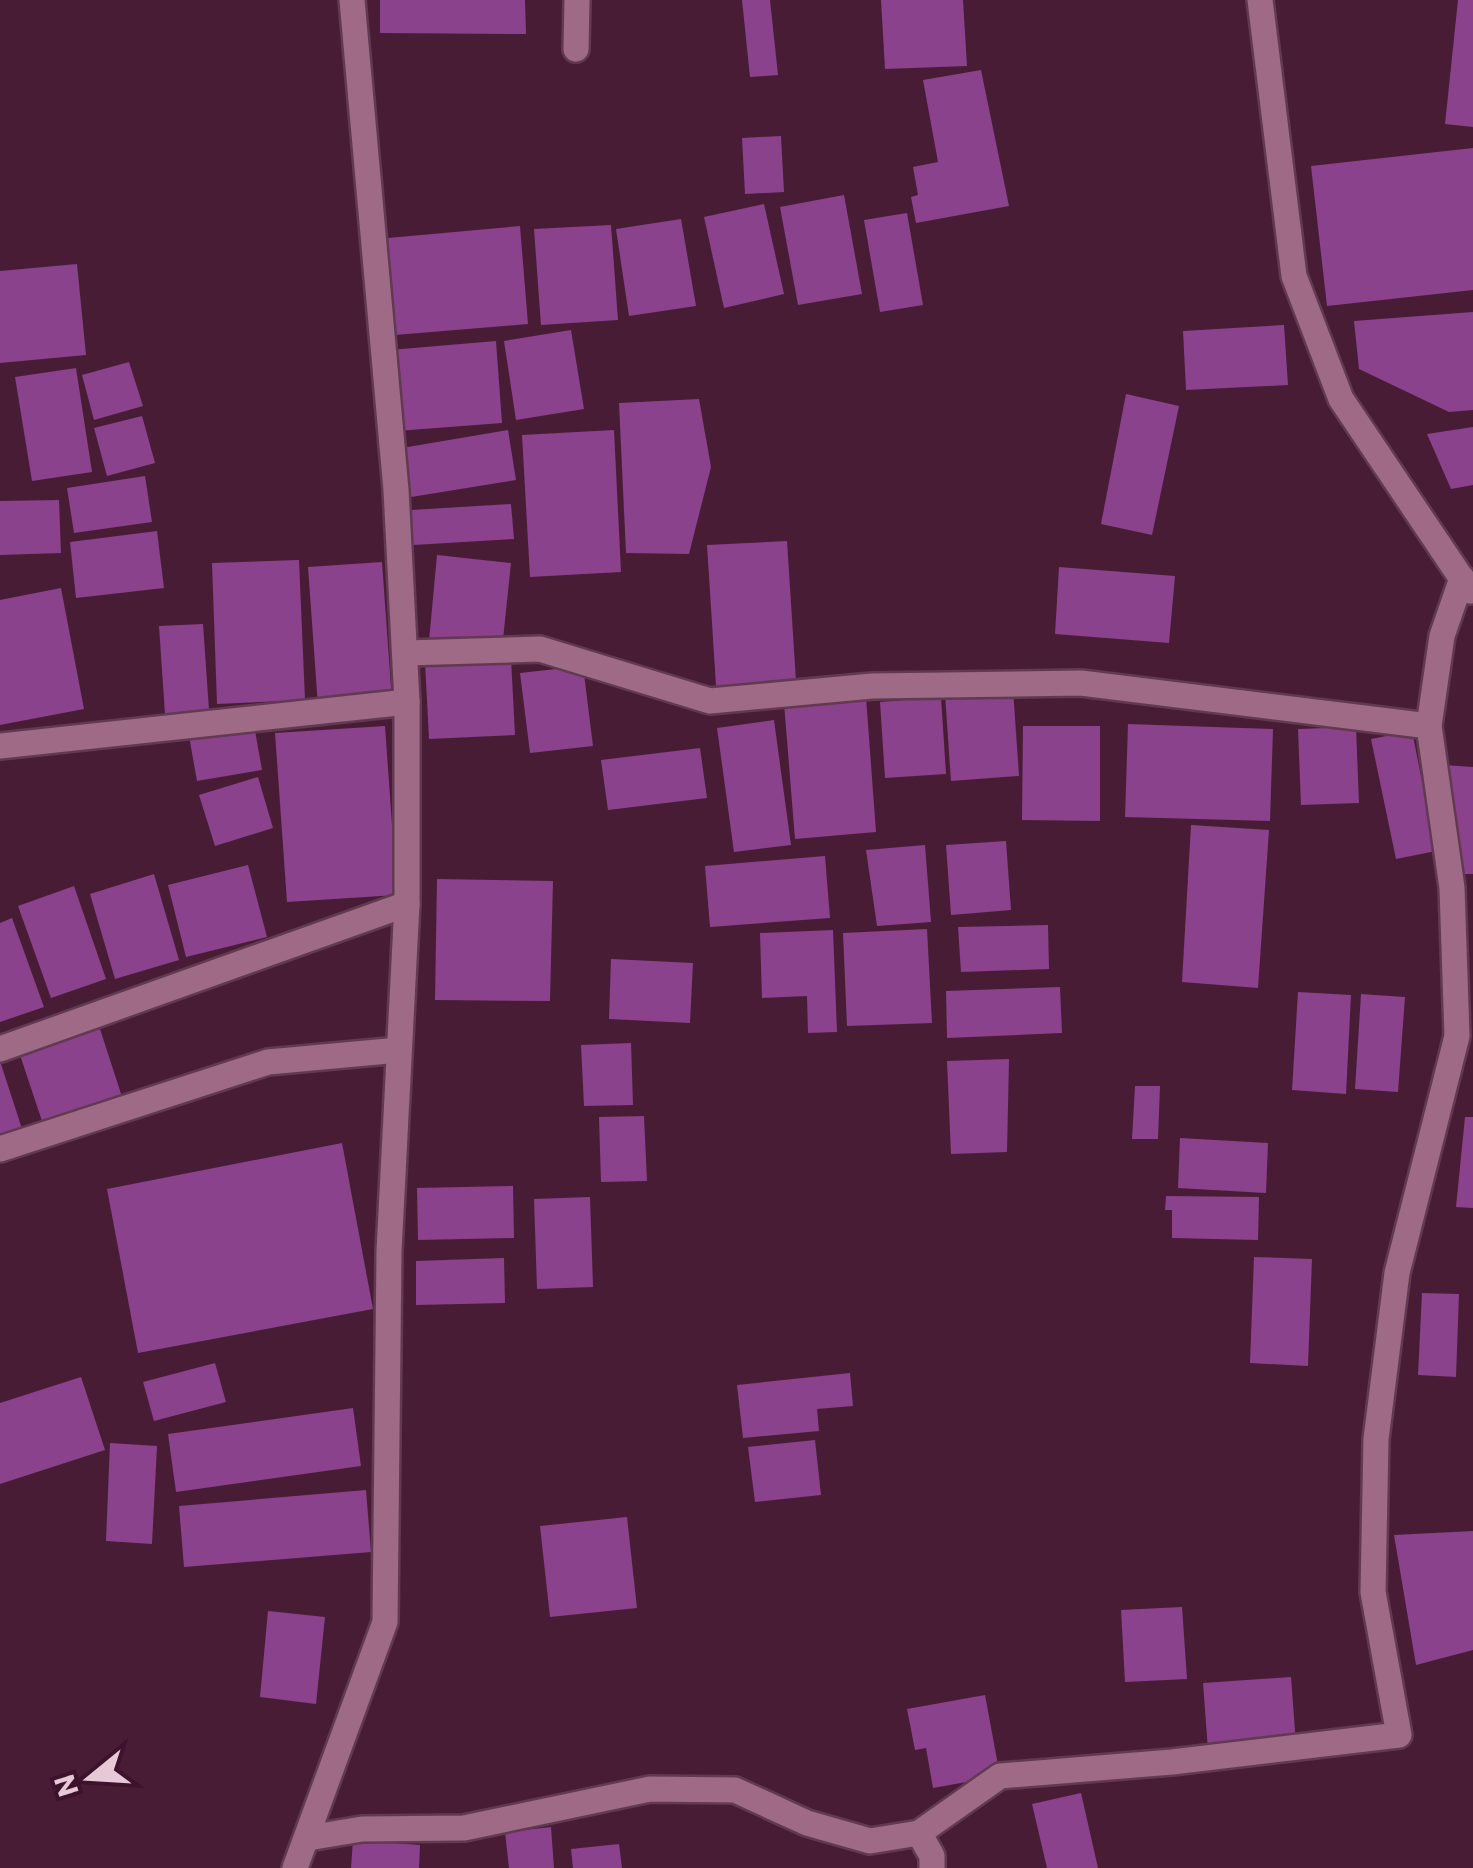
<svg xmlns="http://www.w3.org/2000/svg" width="1473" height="1868" viewBox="0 0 1473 1868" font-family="Commissioner,sans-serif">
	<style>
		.building { fill: #89428b }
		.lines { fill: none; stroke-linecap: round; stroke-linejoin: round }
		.minor-casing { stroke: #613a51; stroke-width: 30 }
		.minor { stroke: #9e6a86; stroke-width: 25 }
	</style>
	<rect width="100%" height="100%" fill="#491c36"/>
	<!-- building -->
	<g class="building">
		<path d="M380,0H525L526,34L380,33Z"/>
		<path d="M742,0H770L778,75L750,77Z"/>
		<path d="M881,0H963L967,66L885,69Z"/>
		<path d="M1458,0H1473V127L1445,124Z"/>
		<path d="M981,70L1009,206L916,223L911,197L918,195L913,167L938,162L923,80Z"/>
		<path d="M781,136L784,192L745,194L742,138Z"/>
		<path d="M1473,148V290L1327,306L1311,166Z"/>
		<path d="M844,195L862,294L798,305L780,207Z"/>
		<path d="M764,204L784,294L724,308L704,217Z"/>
		<path d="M907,213L923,305L880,312L864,220Z"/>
		<path d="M681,219L696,306L629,316L616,229Z"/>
		<path d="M611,225L618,320L541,325L534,229Z"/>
		<path d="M520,226L528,324L395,335L388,238Z"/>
		<path d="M77,264L86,355L0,363V271Z"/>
		<path d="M1473,312V410L1449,412L1359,369L1354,321Z"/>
		<path d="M1284,325L1288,385L1186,390L1183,331Z"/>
		<path d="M571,330L584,409L516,420L504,341Z"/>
		<path d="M496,341L502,423L397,431L390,350Z"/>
		<path d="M129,362L143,406L94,420L82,375Z"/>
		<path d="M76,368L92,472L32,481L15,377Z"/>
		<path d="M1126,394L1179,406L1152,535L1101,524Z"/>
		<path d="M699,399L711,467L689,554L626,553L619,403Z"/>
		<path d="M142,416L155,463L107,476L94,428Z"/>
		<path d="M1473,427V485L1451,489L1427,434Z"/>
		<path d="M508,430L516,480L405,498L396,449Z"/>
		<path d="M614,430L621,572L530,577L522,435Z"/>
		<path d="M145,476L152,522L74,533L67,488Z"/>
		<path d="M59,500L61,553L0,555V501Z"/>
		<path d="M511,504L514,539L413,545L411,510Z"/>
		<path d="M157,531L164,588L76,598L70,542Z"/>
		<path d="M787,541L796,681L716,686L707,545Z"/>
		<path d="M437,555L511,563L502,649L429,641Z"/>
		<path d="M299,560L305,700L217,704L212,563Z"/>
		<path d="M382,562L392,701L318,706L308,567Z"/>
		<path d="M1059,567L1175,576L1169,643L1055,634Z"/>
		<path d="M61,588L84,709L0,725V600Z"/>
		<path d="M203,624L209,710L165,714L159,626Z"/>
		<path d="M511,658L515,735L429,739L425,662Z"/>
		<path d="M583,666L593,746L530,753L520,673Z"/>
		<path d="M1013,689L1019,776L951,781L945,694Z"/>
		<path d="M866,697L876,832L795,839L784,703Z"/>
		<path d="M941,697L946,774L885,778L880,702Z"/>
		<path d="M774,720L791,845L734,852L717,728Z"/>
		<path d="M1128,724L1273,729L1270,821L1125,817Z"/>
		<path d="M254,725L262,770L197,781L189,736Z"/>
		<path d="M385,726L397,895L287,902L275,733Z"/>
		<path d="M1023,726H1100V821L1022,820Z"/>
		<path d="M1356,727L1359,803L1301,805L1298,729Z"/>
		<path d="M1412,731L1436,851L1396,859L1371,739Z"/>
		<path d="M700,748L707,798L608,810L601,760Z"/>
		<path d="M1444,765L1473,767V874H1464Z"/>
		<path d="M258,777L273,828L215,846L199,795Z"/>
		<path d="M1191,825L1269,830L1258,988L1182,982Z"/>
		<path d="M1006,841L1011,910L951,915L946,845Z"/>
		<path d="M925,845L931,922L877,926L866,850Z"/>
		<path d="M825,856L830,918L710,927L705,866Z"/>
		<path d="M248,865L267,937L186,957L168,885Z"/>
		<path d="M154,874L179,960L115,979L90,894Z"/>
		<path d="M437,879L553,881L550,1001L435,1000Z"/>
		<path d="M74,886L106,979L51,998L18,906Z"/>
		<path d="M12,918L44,1007L0,1022V923Z"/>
		<path d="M1048,925L1049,969L961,972L958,927Z"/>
		<path d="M927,929L932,1023L847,1026L843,933Z"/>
		<path d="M833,930L837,1032L808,1033L807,996L762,998L760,933Z"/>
		<path d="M611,959L693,963L690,1023L609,1019Z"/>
		<path d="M1060,987L1062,1033L947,1038L946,991Z"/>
		<path d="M1298,992L1351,995L1346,1094L1292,1090Z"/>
		<path d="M1361,994L1405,997L1398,1092L1355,1089Z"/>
		<path d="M100,1029L123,1100L44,1127L20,1055Z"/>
		<path d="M631,1043L633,1105L584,1106L581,1045Z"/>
		<path d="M1009,1059L1007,1152L951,1154L947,1061Z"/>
		<path d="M0,1061L25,1138L0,1145Z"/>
		<path d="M1135,1086H1160L1158,1139H1132Z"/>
		<path d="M644,1116L647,1181L601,1182L599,1117Z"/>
		<path d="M1465,1117H1473V1208L1456,1207Z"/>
		<path d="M1180,1138L1268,1143L1266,1193L1178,1188Z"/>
		<path d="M342,1143L373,1309L138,1353L107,1189Z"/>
		<path d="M513,1186L514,1238L418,1240L417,1188Z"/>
		<path d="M1166,1196L1259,1197L1258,1240L1172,1238V1210H1165Z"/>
		<path d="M590,1197L593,1287L537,1289L534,1199Z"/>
		<path d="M1254,1257L1312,1259L1308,1366L1250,1363Z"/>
		<path d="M504,1258L505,1303L416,1305V1261Z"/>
		<path d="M1422,1293L1459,1294L1456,1377L1418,1375Z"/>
		<path d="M215,1363L226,1402L154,1421L143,1382Z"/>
		<path d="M850,1373L853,1406L817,1409L819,1431L743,1438L737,1385Z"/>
		<path d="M81,1377L105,1450L0,1484V1403Z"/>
		<path d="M353,1408L361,1466L176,1492L168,1434Z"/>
		<path d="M815,1440L821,1495L755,1502L748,1447Z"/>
		<path d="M110,1443L157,1446L152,1544L106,1541Z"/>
		<path d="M366,1490L371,1552L184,1567L179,1506Z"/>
		<path d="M627,1517L637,1608L550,1617L540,1526Z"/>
		<path d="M1473,1531V1650L1416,1665L1394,1535Z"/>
		<path d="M1182,1607L1187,1679L1125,1682L1121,1610Z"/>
		<path d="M268,1611L325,1617L316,1704L260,1697Z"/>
		<path d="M1291,1677L1296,1744L1208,1750L1203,1683Z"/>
		<path d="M985,1695L1000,1776L933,1788L926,1748L915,1750L907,1709Z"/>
		<path d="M1081,1793L1098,1868H1047L1032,1804Z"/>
		<path d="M551,1827L554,1868H509L505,1832Z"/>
		<path d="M353,1840L420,1845L419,1868H351Z"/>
		<path d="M619,1844L622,1868H573L571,1849Z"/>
	</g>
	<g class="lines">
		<defs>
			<g id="minor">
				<path d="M1260,0L1294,276L1341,399L1470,591"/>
				<path d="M576,49L577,0"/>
				<path d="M405,653L540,649L710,701L872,686L1081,683L1429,726"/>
				<path d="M0,746L407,702"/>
				<path d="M0,1049L407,904"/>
				<path d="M0,1149L268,1062L399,1050"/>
				<path d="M308,1838L362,1829L464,1828L650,1789L735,1790L807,1823L870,1841L919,1833"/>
				<path d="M295,1868L385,1622L389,1251L407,904V702L396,490L352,0"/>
				<path d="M932,1868V1856L919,1833L1000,1776L1172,1762L1399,1735L1373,1592L1376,1439L1397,1273L1457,1036L1452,888L1429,726L1442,636L1462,578"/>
			</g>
		</defs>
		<!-- minor casing -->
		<use href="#minor" class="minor-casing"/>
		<!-- minor -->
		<use href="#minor" class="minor"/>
	</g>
	<!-- north arrow -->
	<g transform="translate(90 1778) rotate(252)" stroke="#3d122c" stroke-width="8" paint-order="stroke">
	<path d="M0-8L18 38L0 25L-18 38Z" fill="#e6c8d7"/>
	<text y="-15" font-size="28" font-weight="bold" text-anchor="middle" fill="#e6c8d7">N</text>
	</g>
</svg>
